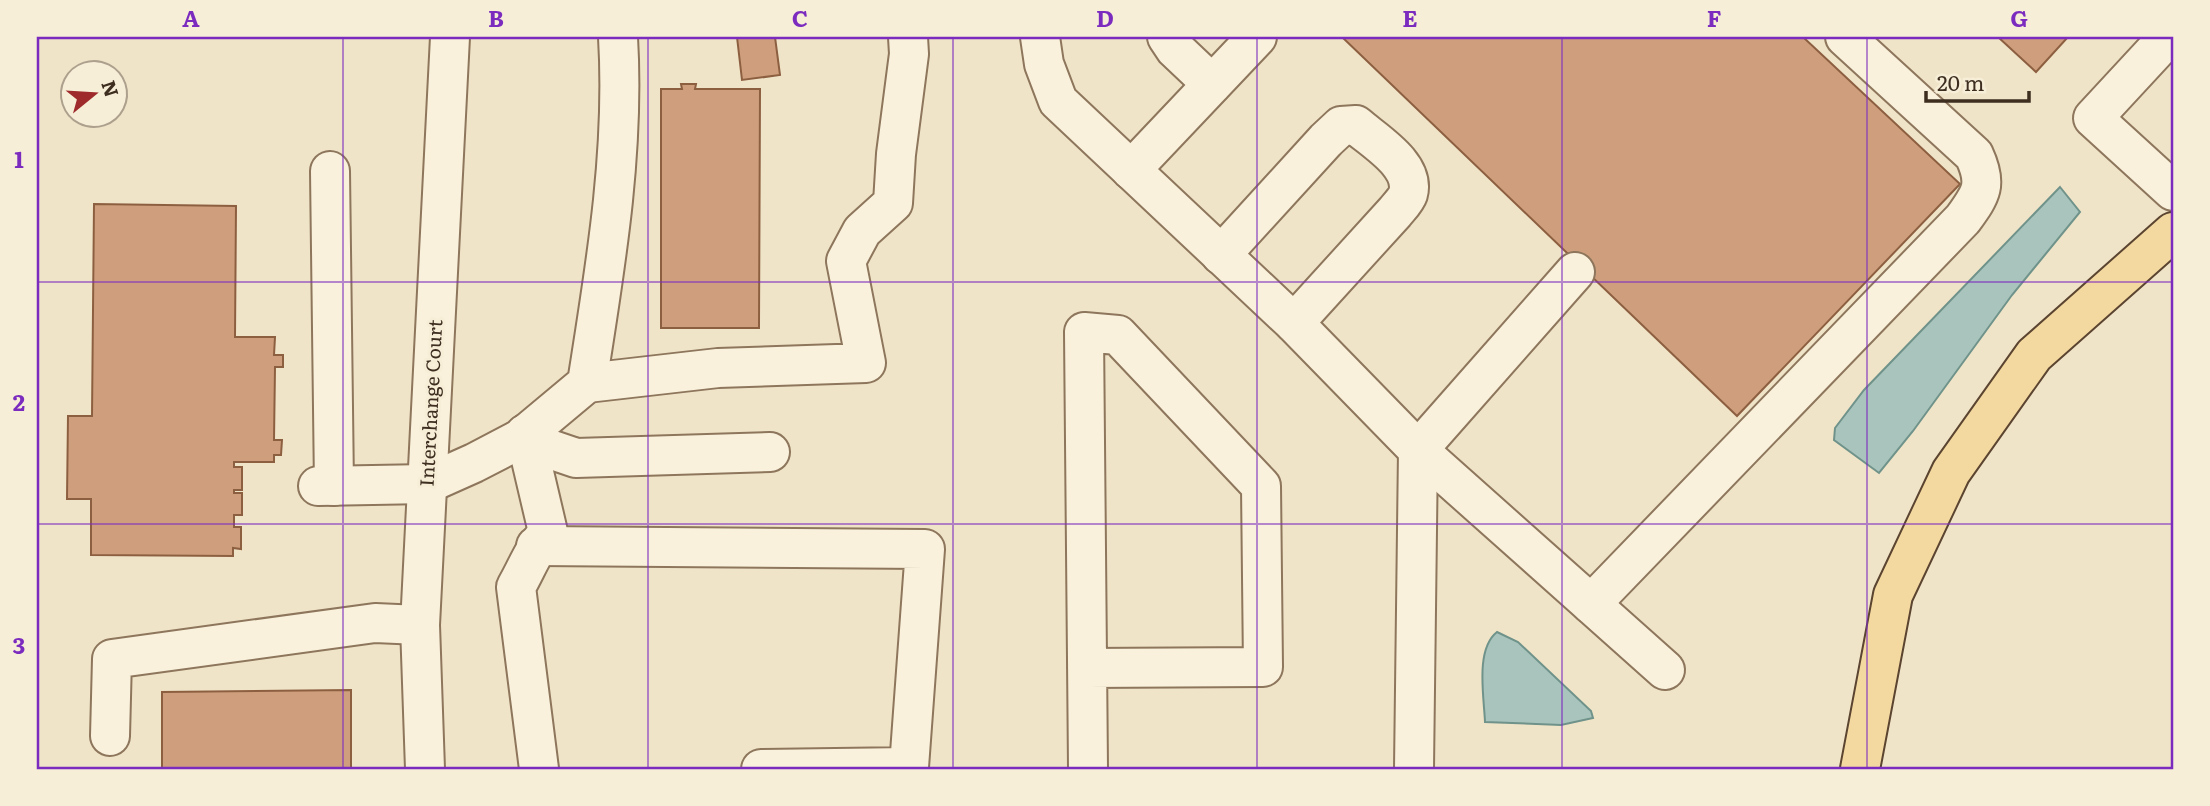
<svg xmlns="http://www.w3.org/2000/svg" width="2210" height="806" viewBox="0 0 2210 806" font-family="Literata,serif">
	<style>
		.water { fill: #a9c4bc; stroke: #6f938a; stroke-width: 2 }
		.building { fill: #cf9f7d; stroke: #8d5f41; stroke-width: 2 }
		.lines { fill: none; stroke-linecap: round; stroke-linejoin: round }
		.minor-casing { stroke: #8d765c; stroke-width: 42 }
		.major-casing { stroke: #5b4430; stroke-width: 42 }
		.minor { stroke: #faf1dc; stroke-width: 38 }
		.major { stroke: #f3d9a0; stroke-width: 38 }
		.grid { fill: none; stroke: #7b2cbf; stroke-width: 2; stroke-opacity: 0.55 }
		.labels { text-anchor: middle; stroke-width: 6; stroke-linejoin: round; paint-order: stroke }
		.street-label { font-size: 19px; fill: #3d2e20; stroke: #f7eed8 }
		.neatline { fill: none; stroke: #7b2cbf; stroke-width: 2.5 }
		.grid-label { font-size: 23px; text-anchor: middle; font-weight: bold; fill: #7b2cbf }
	</style>
	<rect width="100%" height="100%" fill="#f0e4c8"/>
	<!-- water -->
	<g class="water">
		<path d="M2060,187L2080,212L2012,295L1913,431L1879,473L1834,440L1835,428L1864,390Z"/>
		<path d="M1497,632L1518,642L1591,711L1593,718L1561,725L1485,722C1484,697 1475,649 1497,632Z"/>
	</g>
	<!-- building -->
	<g class="building">
		<path d="M737,37H775L780,75L742,80Z"/>
		<path d="M1342,37H1803L1960,184L1737,416Z"/>
		<path d="M1998,37H2068L2036,72Z"/>
		<path d="M681,84H696L695,89H760L759,328H661V89H682Z"/>
		<path d="M94,204L236,206L235,337H275L274,355H283V367H275L274,440H282L281,455H274V462H234V467H242V490H234V493H242V515H234V527H241V549L233,548V556L91,555V499H67L68,416H92Z"/>
		<path d="M351,690V769H162V692Z"/>
	</g>
	<g class="lines">
		<defs>
			<g id="minor">
				<path d="M1040,37L1044,64L1058,101L1294,323L1418,450L1591,604L1963,219C1981,194 1988,185 1974,155L1845,37"/>
				<path d="M1167,37L1175,49L1212,84"/>
				<path d="M2168,37L2093,118L2173,191"/>
				<path d="M1131,170L1257,37"/>
				<path d="M330,171L334,486"/>
				<path d="M1221,255L1326,140L1341,126L1356,125C1374,141 1416,165 1408,194C1406,200 1399,207 1395,212L1294,323"/>
				<path d="M587,383L718,368L866,363L846,261L862,231L893,203L896,154L909,54L908,37"/>
				<path d="M525,434L548,532C534,548 527,568 516,587L539,769"/>
				<path d="M520,439L576,458L770,452"/>
				<path d="M318,486L427,484L474,463L520,439L587,383C605,269 625,153 618,37"/>
				<path d="M536,546L925,549L909,767L761,769"/>
				<path d="M1591,604L1665,670"/>
				<path d="M1087,668L1263,667L1261,486L1118,335L1084,332L1088,769"/>
				<path d="M110,736L112,659L375,623L420,625"/>
				<path d="M425,769L420,625L450,37"/>
				<path d="M1414,769L1418,450L1575,272"/>
			</g>
			<path id="major" d="M1860,769L1893,595L1951,472L2034,355L2173,232"/>
		</defs>
		<!-- minor casing -->
		<use href="#minor" class="minor-casing"/>
		<!-- major casing -->
		<use href="#major" class="major-casing"/>
		<!-- minor -->
		<use href="#minor" class="minor"/>
		<!-- major -->
		<use href="#major" class="major"/>
	</g>
	<!-- grid -->
	<path class="grid" d="M343,37V769M648,37V769M953,37V769M1257,37V769M1562,37V769M1867,37V769M37,282H2173M37,524H2173"/>
	<g class="labels">
		<!-- street labels -->
		<g class="street-label">
			<text transform="translate(431 403) rotate(-87)" y="7">Interchange Court</text>
		</g>
	</g>
	<!-- border -->
	<rect width="2210" height="806" fill="none" stroke="#f7eed8" stroke-width="77"/>
	<!-- north arrow -->
	<g transform="translate(94 94) rotate(72)"><circle r="33" fill="#f7eed8" stroke="#ada18e" stroke-width="2"/>
	<path d="M0-5L12 26L0 18L-12 26Z" fill="#9e2a2b"/>
	<text y="-10" font-size="19" font-weight="bold" text-anchor="middle" fill="#3d2e20">N</text>
	</g>
	<!-- scale -->
	<path d="M1926 91v10h103v-10" fill="none" stroke="#3d2e20" stroke-width="3.5"/>
	<text x="1937" y="91" font-size="21" fill="#3d2e20" stroke="#f7eed8" stroke-width="5" paint-order="stroke">20 m</text>
	<rect x="38" y="38" width="2134" height="730" class="neatline"/>
	<g class="grid-label">
		<text x="191" y="27">A</text>
		<text x="496" y="27">B</text>
		<text x="800" y="27">C</text>
		<text x="1105" y="27">D</text>
		<text x="1410" y="27">E</text>
		<text x="1714" y="27">F</text>
		<text x="2019" y="27">G</text>
		<text x="19" y="168">1</text>
		<text x="19" y="411">2</text>
		<text x="19" y="654">3</text>
	</g>
</svg>
